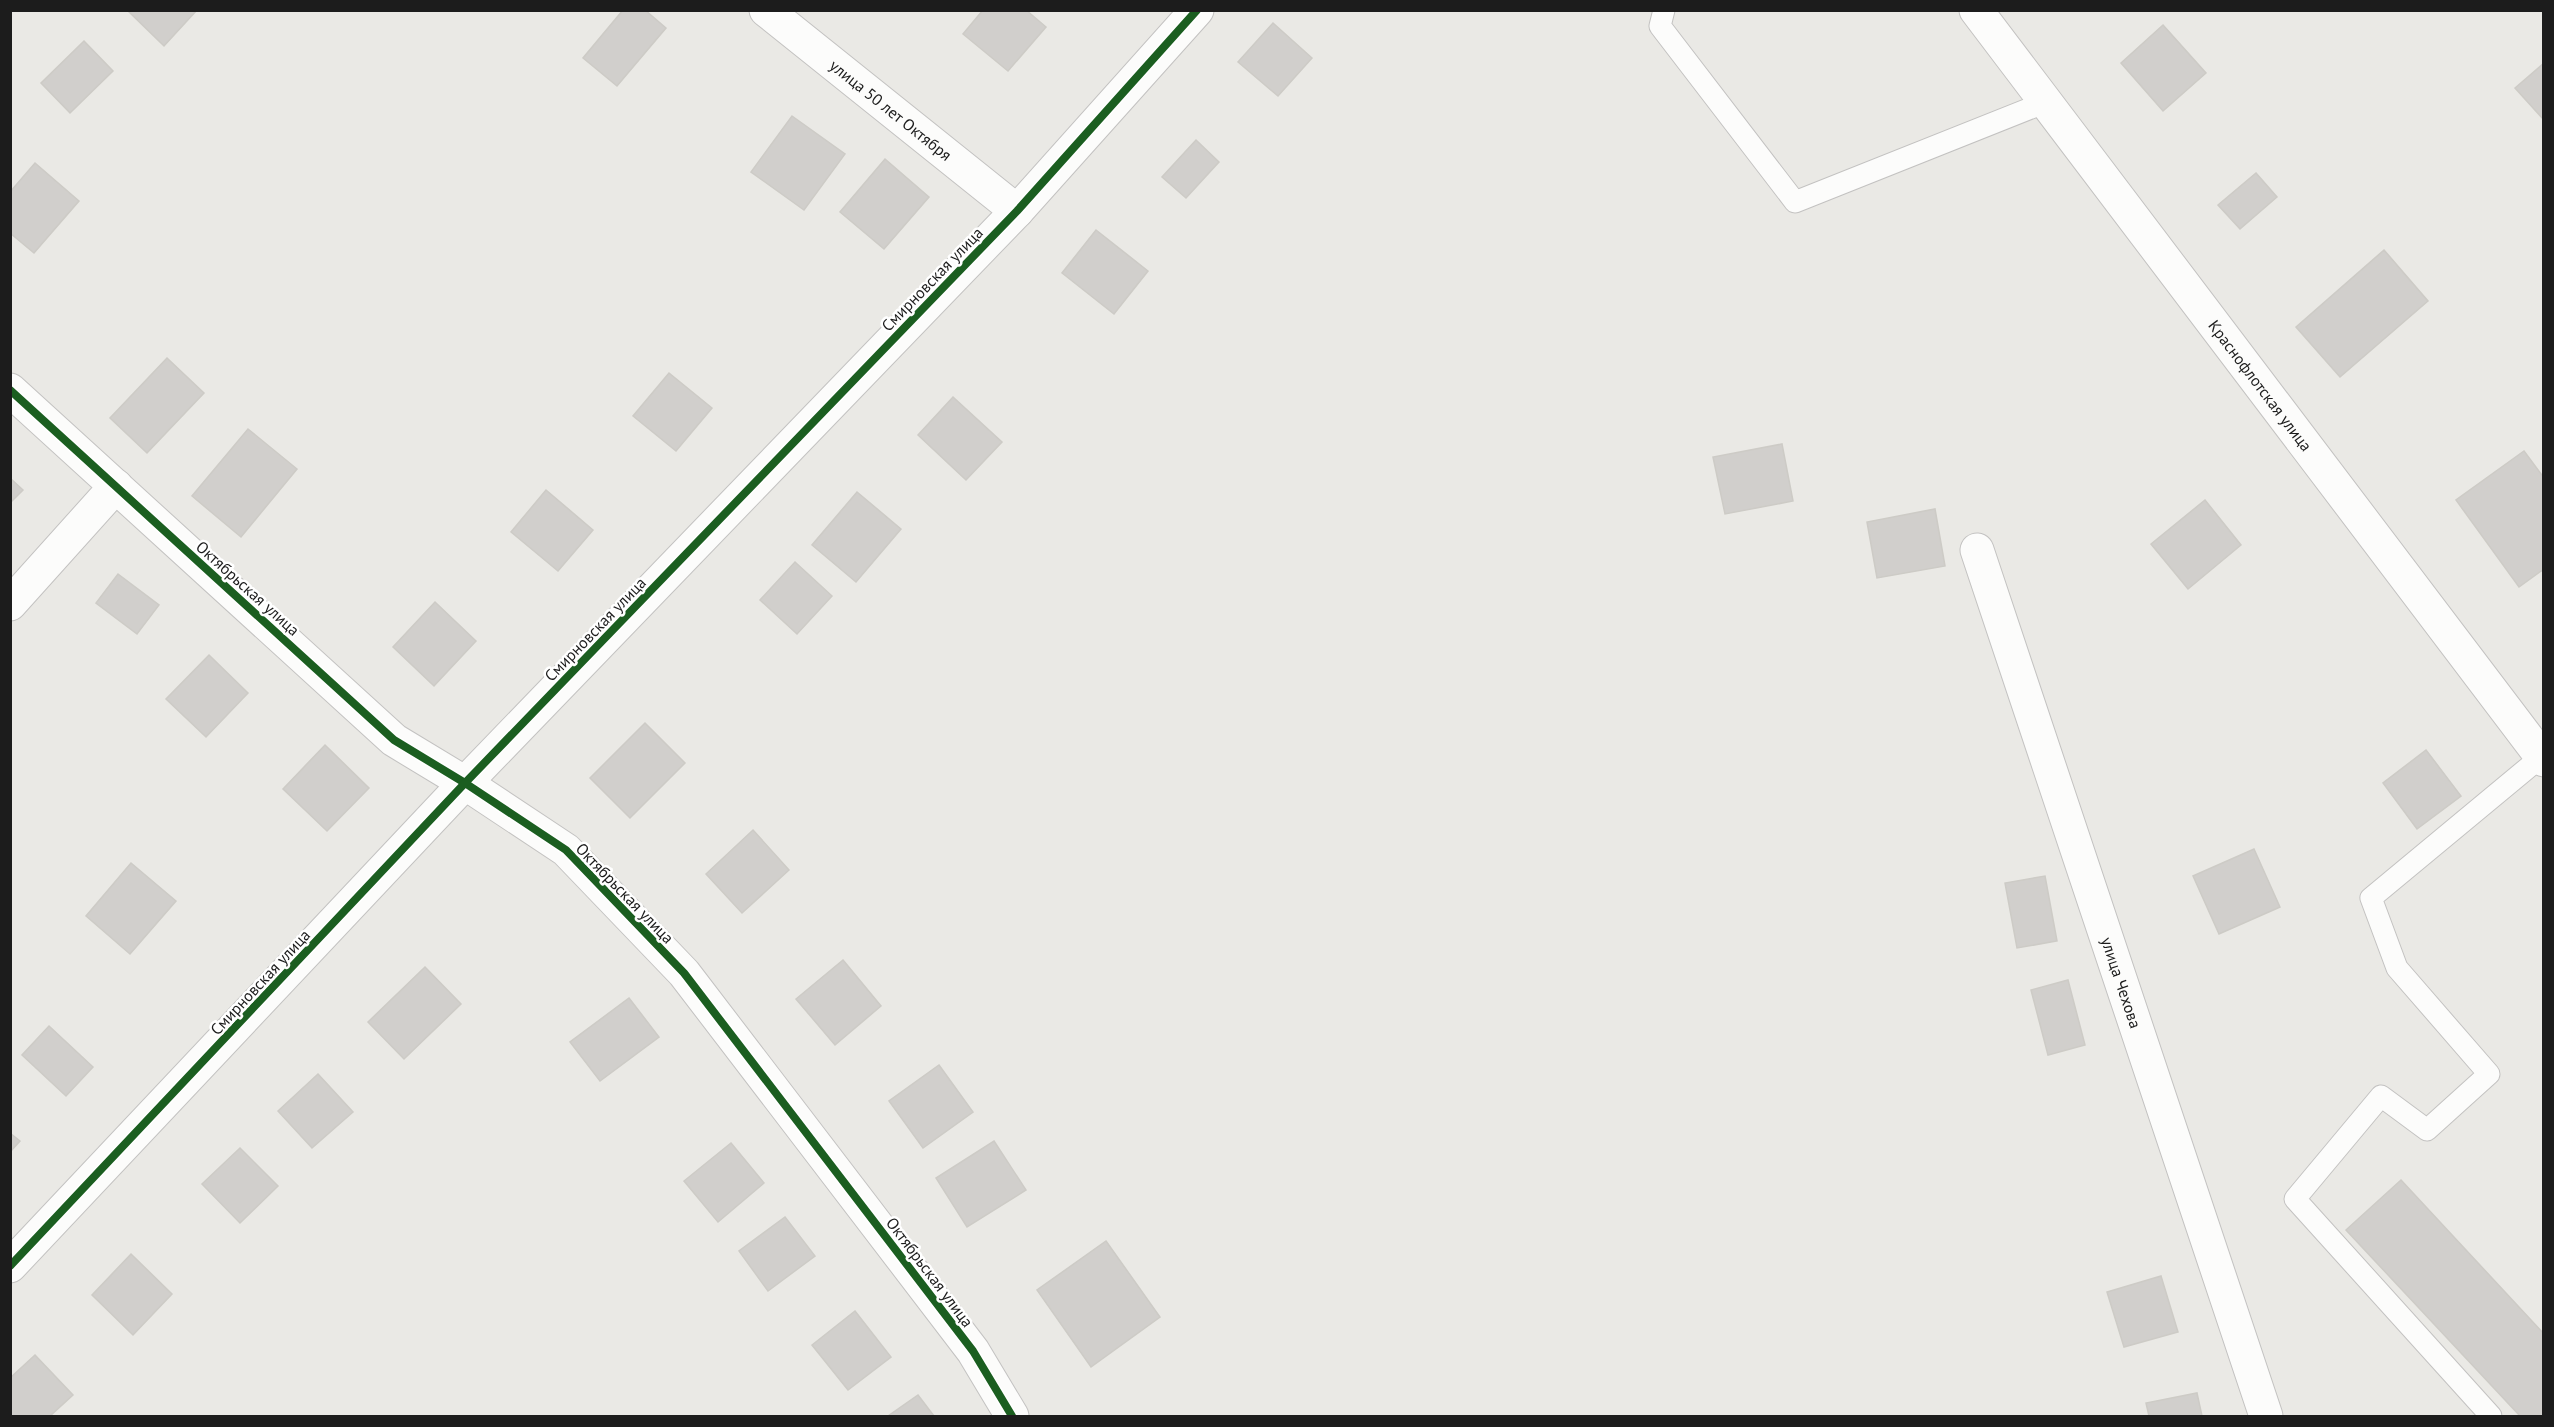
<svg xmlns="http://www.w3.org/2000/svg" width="2554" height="1427" viewBox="0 0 2554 1427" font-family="'PT Sans',sans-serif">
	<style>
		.building { fill: #d1cfcc; stroke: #cdcbc6; stroke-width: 1.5 }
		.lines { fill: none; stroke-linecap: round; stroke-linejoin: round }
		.service-casing { stroke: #c3c2c1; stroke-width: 23 }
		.minor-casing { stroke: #c3c2c1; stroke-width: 35 }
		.tertiary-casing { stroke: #c3c2c1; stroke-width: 35 }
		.service { stroke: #fcfcfb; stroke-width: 21 }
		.minor { stroke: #fcfcfb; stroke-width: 33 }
		.tertiary { stroke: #fcfcfb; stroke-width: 33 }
		.cycleway-casing { stroke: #fff; stroke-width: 11 }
		.cycleway { stroke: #1b5e20; stroke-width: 8 }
		.labels { text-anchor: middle; stroke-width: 5; stroke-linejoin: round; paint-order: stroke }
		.street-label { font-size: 16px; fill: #1c1c1c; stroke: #fff }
	</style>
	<rect width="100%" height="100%" fill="#eae9e5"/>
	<!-- building -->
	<g class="building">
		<path d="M127,10H197L164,46Z"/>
		<path d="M623,10H645L666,28L617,86L583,58Z"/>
		<path d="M983,10H1026L1046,27L1008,71L963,34Z"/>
		<path d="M1273,23L1312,58L1278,96L1238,62Z"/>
		<path d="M2163,25L2206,73L2163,111L2121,63Z"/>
		<path d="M84,41L113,71L70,113L41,83Z"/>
		<path d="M2544,63V120L2515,88Z"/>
		<path d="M792,116L845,154L804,210L751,172Z"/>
		<path d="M1196,140L1219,162L1186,198L1162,177Z"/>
		<path d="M885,159L929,197L884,249L840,212Z"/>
		<path d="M35,163L79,201L34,253L10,233V192Z"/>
		<path d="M2256,173L2277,197L2240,229L2218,205Z"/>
		<path d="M1096,230L1148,271L1114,314L1062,273Z"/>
		<path d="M2384,250L2428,301L2340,377L2296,327Z"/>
		<path d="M167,358L204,393L147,453L110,418Z"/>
		<path d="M669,373L712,408L676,451L633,416Z"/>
		<path d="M953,397L1002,442L966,480L918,435Z"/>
		<path d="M248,429L297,469L241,537L192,496Z"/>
		<path d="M1782,444L1793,501L1725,514L1713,457Z"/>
		<path d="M2524,451L2544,478V569L2519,587L2456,500Z"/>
		<path d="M10,478L23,490L10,503Z"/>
		<path d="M546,490L593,530L558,571L511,532Z"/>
		<path d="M857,492L901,529L856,582L812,545Z"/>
		<path d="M2205,500L2241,545L2188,589L2151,544Z"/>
		<path d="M1935,509L1945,566L1877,578L1867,522Z"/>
		<path d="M795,562L832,596L797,634L760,600Z"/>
		<path d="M118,574L159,605L137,634L96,603Z"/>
		<path d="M435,602L476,641L434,686L393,647Z"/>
		<path d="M209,655L248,693L206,737L166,699Z"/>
		<path d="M645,723L685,763L630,818L590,778Z"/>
		<path d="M325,745L369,788L327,831L283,789Z"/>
		<path d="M2426,750L2461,796L2417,829L2383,783Z"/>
		<path d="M753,830L789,870L742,913L706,874Z"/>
		<path d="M2254,849L2280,907L2219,934L2193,876Z"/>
		<path d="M131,863L176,901L130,954L86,916Z"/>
		<path d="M2045,876L2057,941L2017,948L2005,883Z"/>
		<path d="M843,960L881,1006L835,1045L796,999Z"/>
		<path d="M425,967L461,1004L404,1059L368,1022Z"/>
		<path d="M2068,980L2085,1045L2048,1055L2031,990Z"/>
		<path d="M629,998L659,1037L600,1081L570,1042Z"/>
		<path d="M49,1026L93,1067L66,1096L22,1055Z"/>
		<path d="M939,1065L973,1112L923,1148L889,1101Z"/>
		<path d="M318,1074L353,1112L312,1148L278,1111Z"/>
		<path d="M10,1133L20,1141L10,1152Z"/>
		<path d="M994,1141L1026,1190L967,1227L936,1178Z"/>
		<path d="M731,1143L764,1183L718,1222L684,1181Z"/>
		<path d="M240,1148L278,1186L240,1223L202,1184Z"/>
		<path d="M2401,1180L2544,1334V1416H2520L2346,1230Z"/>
		<path d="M785,1217L815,1256L768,1291L739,1251Z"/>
		<path d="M1106,1241L1160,1317L1091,1367L1037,1290Z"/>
		<path d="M131,1254L172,1294L133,1335L92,1295Z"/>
		<path d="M2161,1276L2178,1332L2124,1347L2107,1292Z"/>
		<path d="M855,1311L891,1357L848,1390L812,1345Z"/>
		<path d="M35,1355L73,1395L50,1416H10V1378Z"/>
		<path d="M2197,1393L2202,1416H2149L2146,1403Z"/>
		<path d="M918,1395L934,1416H888Z"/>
	</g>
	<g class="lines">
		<defs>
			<g id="service">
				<path d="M1664,10L1660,26L1795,202L2046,102"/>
				<path d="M2491,1416L2295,1199L2381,1096L2427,1130L2489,1074L2397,968L2371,898L2541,757"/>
			</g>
			<g id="minor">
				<path id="s1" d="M766,10L1017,211"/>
				<path d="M10,390L394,740L465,783L566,850L684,973L973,1351L1012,1416"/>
				<path id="s2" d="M1977,550L2266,1416"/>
				<path d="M10,604L116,486"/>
			</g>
			<g id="tertiary">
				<path id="s3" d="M1976,10L2544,760"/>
				<path d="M10,1266L465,783L1017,211L1197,10"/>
			</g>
		</defs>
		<!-- service casing -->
		<use href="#service" class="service-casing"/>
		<!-- minor casing -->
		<use href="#minor" class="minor-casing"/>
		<!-- tertiary casing -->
		<use href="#tertiary" class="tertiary-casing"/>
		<!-- service -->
		<use href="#service" class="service"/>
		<!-- minor -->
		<use href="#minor" class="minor"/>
		<!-- tertiary -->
		<use href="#tertiary" class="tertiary"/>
		<defs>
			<g id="cycleway">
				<path d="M10,390L394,740L465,783L566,850L684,973L973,1351L1012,1416"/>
				<path d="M10,1266L465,783L1017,211L1197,10"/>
			</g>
		</defs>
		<!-- cycleway casing -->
		<use href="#cycleway" class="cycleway-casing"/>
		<!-- cycleway -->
		<use href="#cycleway" class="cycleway"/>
	</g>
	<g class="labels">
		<!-- street labels -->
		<g class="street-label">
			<text dy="6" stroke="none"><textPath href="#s1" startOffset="160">улица 50 лет Октября</textPath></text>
			<text transform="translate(932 279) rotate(-46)" y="6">Смирновская улица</text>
			<text dy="6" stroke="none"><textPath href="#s3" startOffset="471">Краснофлотская улица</textPath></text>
			<text transform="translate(248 588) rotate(42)" y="6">Октябрьская улица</text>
			<text transform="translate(595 629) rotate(-46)" y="6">Смирновская улица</text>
			<text transform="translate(625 893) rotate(46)" y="6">Октябрьская улица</text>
			<text transform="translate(260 982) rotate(-47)" y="6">Смирновская улица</text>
			<text dy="6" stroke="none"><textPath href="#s2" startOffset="456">улица Чехова</textPath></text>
			<text transform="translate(930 1272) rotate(53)" y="6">Октябрьская улица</text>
		</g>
	</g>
	<!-- border -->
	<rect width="2554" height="1427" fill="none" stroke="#1c1c1c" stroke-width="24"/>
</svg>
